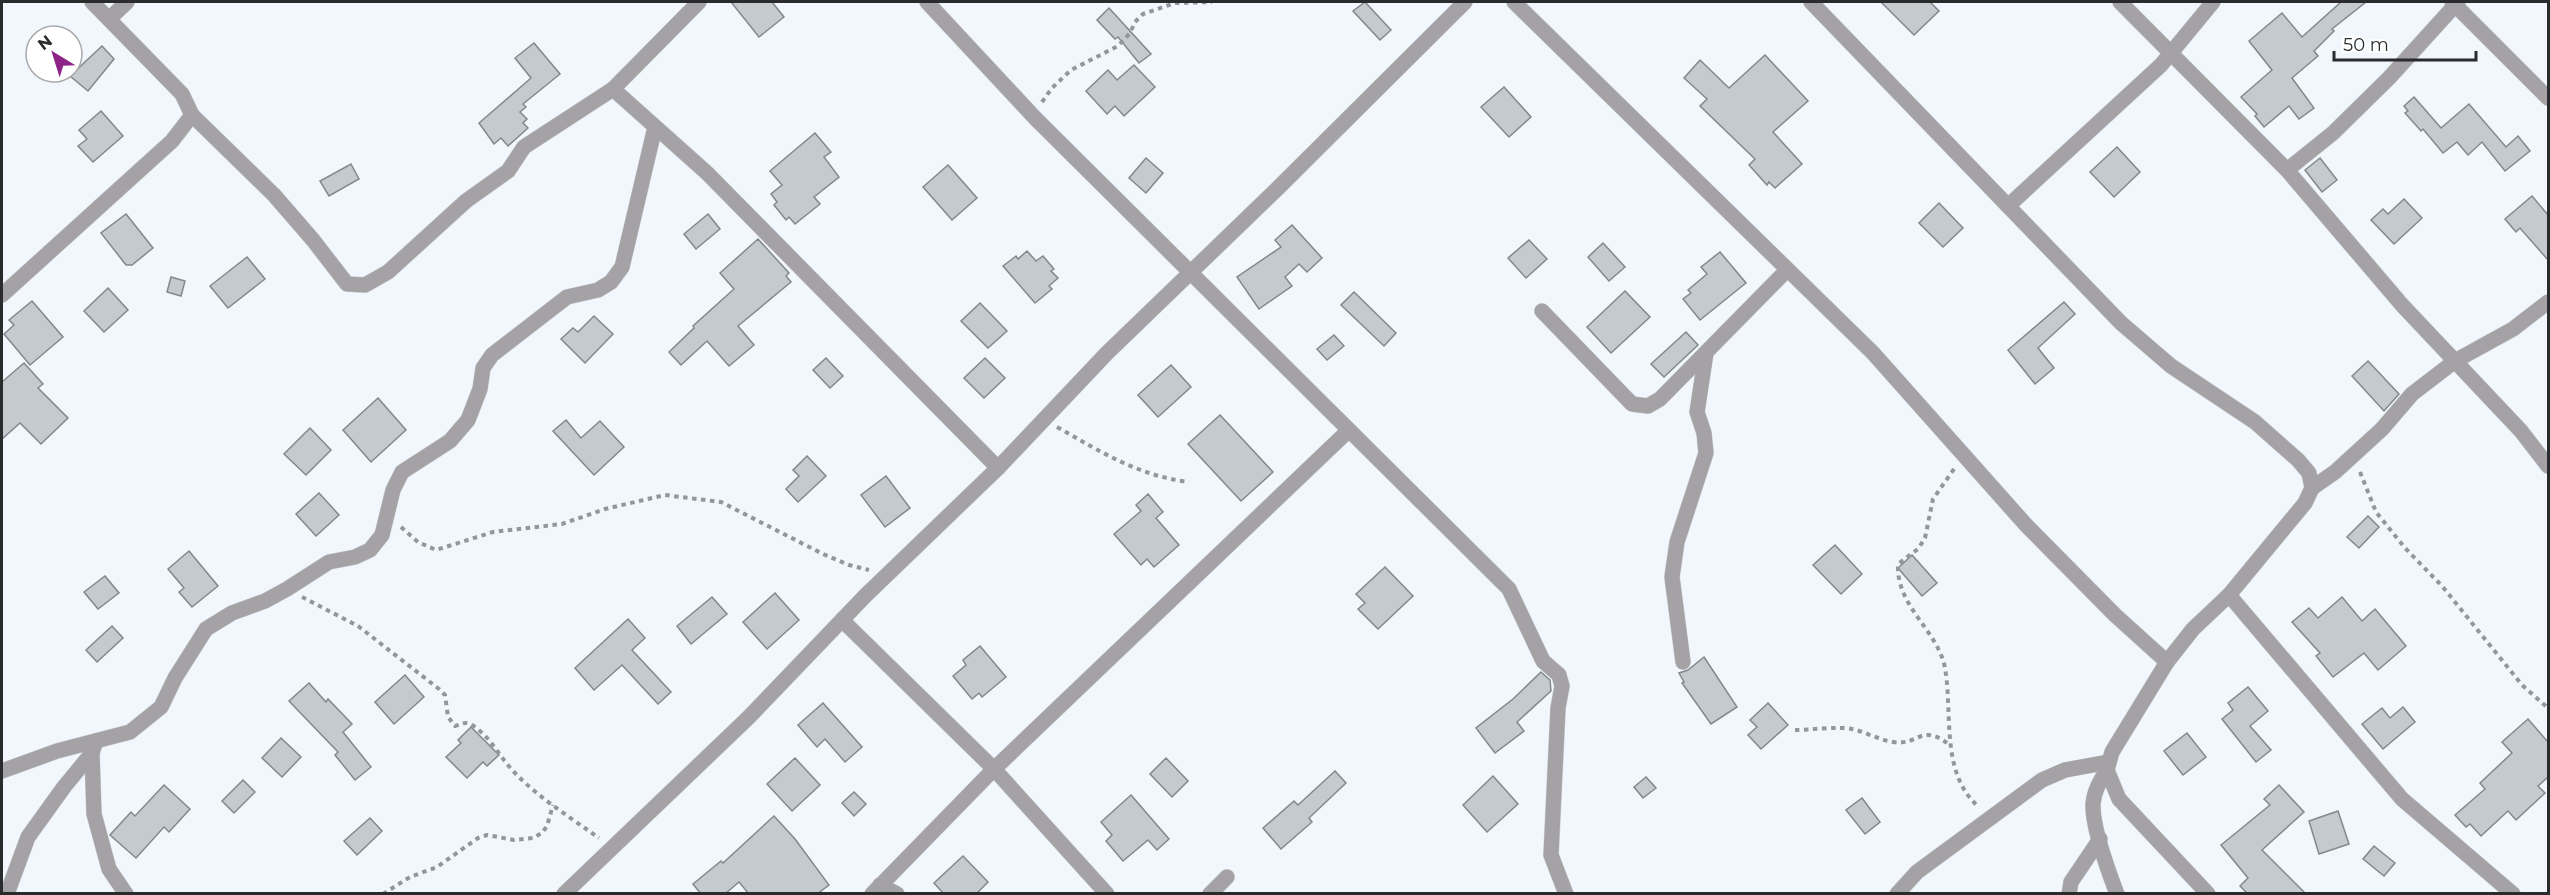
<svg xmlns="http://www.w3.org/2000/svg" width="2550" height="895" viewBox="0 0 2550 895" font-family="Montserrat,sans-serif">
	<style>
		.building { fill: #c4cace; stroke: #82888c; stroke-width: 1.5 }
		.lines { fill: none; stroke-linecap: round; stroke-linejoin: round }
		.minor-casing { stroke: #cdd2d7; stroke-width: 16 }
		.path { stroke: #93979a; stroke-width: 4; stroke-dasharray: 4.5 4.5; stroke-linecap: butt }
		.minor { stroke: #a4a2a5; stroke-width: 15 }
	</style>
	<rect width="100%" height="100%" fill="#f1f7fc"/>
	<!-- building -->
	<g class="building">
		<path d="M731,2H772L784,17L759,37Z"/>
		<path d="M1365,2L1391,30L1380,40L1353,11Z"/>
		<path d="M1881,2H1930L1939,11L1914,35Z"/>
		<path d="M2341,2H2366L2332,29L2334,31L2314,51L2318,56L2292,78L2314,108L2299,119L2289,106L2264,127L2255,116L2257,114L2241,97L2272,70L2249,41L2282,13L2302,37Z"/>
		<path d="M1109,8L1151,54L1139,63L1118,37L1115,39L1097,20Z"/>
		<path d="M534,43L560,74L523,104L526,107L520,112L527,119L523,123L528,128L508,146L501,138L494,144L479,123L531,78L515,58Z"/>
		<path d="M102,46L114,59L88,91L70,76Z"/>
		<path d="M1765,55L1808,101L1773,132L1802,164L1775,188L1769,182L1767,185L1749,165L1755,159L1700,106L1707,99L1684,78L1700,60L1729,88Z"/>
		<path d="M1134,65L1155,87L1124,116L1115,106L1107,114L1086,91L1108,70L1117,80Z"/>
		<path d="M1504,87L1531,117L1509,137L1481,107Z"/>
		<path d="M2414,97L2441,128L2469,104L2506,147L2518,136L2530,151L2505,171L2482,142L2468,155L2457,142L2443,153L2423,129L2421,131L2405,113L2408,111L2404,106Z"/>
		<path d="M101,111L123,136L93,162L78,146L87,139L79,130Z"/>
		<path d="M815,133L831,152L824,157L839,177L814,197L820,204L795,224L789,217L786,220L774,205L777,202L771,194L782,185L770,171Z"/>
		<path d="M2117,147L2140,172L2114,197L2090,172Z"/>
		<path d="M1146,158L1163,173L1146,193L1129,178Z"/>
		<path d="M2320,158L2337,180L2322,192L2305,170Z"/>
		<path d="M351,164L359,179L329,196L320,181Z"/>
		<path d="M948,165L977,198L952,220L923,187Z"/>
		<path d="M2532,196L2548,215V260L2520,228L2516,232L2505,219Z"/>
		<path d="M2404,199L2422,218L2394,244L2371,220L2383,209L2388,214Z"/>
		<path d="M1939,203L1963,228L1943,247L1919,223Z"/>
		<path d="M126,214L153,248L132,265H126L101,233Z"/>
		<path d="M708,214L720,229L696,249L684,234Z"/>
		<path d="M1292,225L1322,258L1307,272L1299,264L1285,277L1292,286L1259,309L1237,277L1281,247L1275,240Z"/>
		<path d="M758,239L789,273L786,276L791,282L738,326L754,345L729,366L707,341L681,365L669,352L694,328L693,326L734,289L720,273Z"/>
		<path d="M1529,240L1547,259L1526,278L1508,258Z"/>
		<path d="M1603,243L1625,267L1609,281L1588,257Z"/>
		<path d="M1027,251L1036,261L1043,256L1054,269L1051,271L1058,278L1049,286L1052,289L1035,303L1003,266L1016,256L1018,259Z"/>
		<path d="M1720,252L1746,283L1700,320L1683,299L1691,293L1688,290L1707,274L1701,267Z"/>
		<path d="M247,257L265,279L228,308L210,286Z"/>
		<path d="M171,277L185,281L181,296L167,292Z"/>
		<path d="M108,288L128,310L104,332L84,311Z"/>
		<path d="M1625,291L1650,317L1611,353L1587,327Z"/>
		<path d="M1354,292L1396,333L1384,346L1341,305Z"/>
		<path d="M32,301L63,337L30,365L4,334L14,325L9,320Z"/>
		<path d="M2064,302L2075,314L2038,348L2054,368L2035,384L2008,350Z"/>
		<path d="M980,303L1007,331L988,348L961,321Z"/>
		<path d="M594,316L613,334L585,363L561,339L573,328L578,332Z"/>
		<path d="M1686,332L1698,345L1664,377L1651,364Z"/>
		<path d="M1334,335L1344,346L1327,360L1317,349Z"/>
		<path d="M826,358L843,376L830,388L813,370Z"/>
		<path d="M985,358L1005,378L984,398L964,378Z"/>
		<path d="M2368,361L2399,394L2384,411L2352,376Z"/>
		<path d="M24,363L43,384L38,388L68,418L41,444L20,423L2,439V382Z"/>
		<path d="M1171,365L1191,387L1158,417L1138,395Z"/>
		<path d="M378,398L406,430L371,462L343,430Z"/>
		<path d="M1220,415L1273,472L1241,501L1188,444Z"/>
		<path d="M566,420L581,438L600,421L624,447L594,475L553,431Z"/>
		<path d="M310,428L331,450L306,475L284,454Z"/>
		<path d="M807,456L826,476L798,502L786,489L799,476L793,470Z"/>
		<path d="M886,476L910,508L885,527L861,495Z"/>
		<path d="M319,493L339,515L316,536L296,514Z"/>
		<path d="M1148,494L1163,512L1156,518L1179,545L1154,567L1147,559L1141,565L1114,534L1141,511L1136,505Z"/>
		<path d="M2368,516L2379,527L2359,548L2347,537Z"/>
		<path d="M1835,545L1862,574L1841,594L1813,565Z"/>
		<path d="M189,551L218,586L192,607L179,592L184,588L168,569Z"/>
		<path d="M1912,555L1937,583L1922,596L1898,568Z"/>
		<path d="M1385,567L1413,596L1378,629L1358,609L1365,603L1356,594Z"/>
		<path d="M105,576L119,593L98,609L84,592Z"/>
		<path d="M775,593L799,620L767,649L743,622Z"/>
		<path d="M712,597L727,614L691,644L677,626Z"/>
		<path d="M2342,597L2362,621L2375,609L2406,646L2378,670L2364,653L2333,677L2316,656L2320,653L2292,622L2309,608L2318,618Z"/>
		<path d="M628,619L645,638L632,650L671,692L658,704L622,665L594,690L575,668Z"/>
		<path d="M112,626L123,638L97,662L86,650Z"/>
		<path d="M980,646L1006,677L982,697L979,693L972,699L953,676L966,665L963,660Z"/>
		<path d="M1704,657L1737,707L1711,724L1682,683L1684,682L1679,673L1688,670Z"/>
		<path d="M1541,672L1550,680L1551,691L1517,722L1524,731L1495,753L1476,728L1513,699Z"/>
		<path d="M405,675L424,697L394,724L375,702Z"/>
		<path d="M309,683L326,702L328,699L352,724L343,732L371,767L355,780L335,755L338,752L289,701Z"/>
		<path d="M2248,687L2268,711L2250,726L2271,750L2256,762L2222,719L2233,710L2228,703Z"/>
		<path d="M823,703L862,747L845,762L825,739L817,747L798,725Z"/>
		<path d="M1768,703L1788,725L1761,749L1748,735L1757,727L1750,720Z"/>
		<path d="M2403,707L2415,722L2383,749L2362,724L2382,708L2390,718Z"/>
		<path d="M2528,719L2548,742V777L2538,786L2545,793L2516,820L2508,811L2481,836L2470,824L2466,827L2455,815L2485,789L2480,783L2512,753L2502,742Z"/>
		<path d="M471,727L499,755L487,766L483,762L467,778L446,757L461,743L458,740Z"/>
		<path d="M2187,733L2206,757L2183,775L2164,751Z"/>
		<path d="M281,738L301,757L282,777L262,758Z"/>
		<path d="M795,758L820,785L792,811L767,784Z"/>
		<path d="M1166,758L1188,781L1172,797L1150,774Z"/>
		<path d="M1335,771L1346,783L1309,818L1312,822L1281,849L1263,828L1294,801L1298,805Z"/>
		<path d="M1493,776L1518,804L1487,832L1463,805Z"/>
		<path d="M1646,777L1656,788L1643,798L1634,787Z"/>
		<path d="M243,780L255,792L234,813L222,801Z"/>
		<path d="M164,785L190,809L169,832L164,827L136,858L110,835L131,812L135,816Z"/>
		<path d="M2279,785L2304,812L2262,850L2306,894H2248L2240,886L2248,878L2221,845L2270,805L2264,799Z"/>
		<path d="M854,792L866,804L854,816L842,803Z"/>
		<path d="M1131,795L1169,839L1157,850L1148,840L1123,861L1106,841L1112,835L1101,822Z"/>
		<path d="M1862,798L1880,822L1865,834L1846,810Z"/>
		<path d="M2338,811L2349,844L2319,854L2309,821Z"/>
		<path d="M774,816L795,839L829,885L817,894H749L739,882L725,894H701L693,884L721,861L723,863Z"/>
		<path d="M370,818L382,831L357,855L344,841Z"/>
		<path d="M2374,846L2395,863L2384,876L2363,859Z"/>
		<path d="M963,856L988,882L976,894H944L934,883Z"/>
	</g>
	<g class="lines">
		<defs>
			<g id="minor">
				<path d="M699,2L613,89L707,173L998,468"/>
				<path d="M927,2L1035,118L1509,589L1543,661L1559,675L1562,686L1558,708L1551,855L1566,894"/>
				<path d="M1514,2L1873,353L2026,525L2115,615L2167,662"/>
				<path d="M1811,2L2121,323L2171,366L2255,422L2298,460L2309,473L2312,488L2305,503L2229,595L2193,629L2167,662L2112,752L2107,770L2119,799L2208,894"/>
				<path d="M2120,2L2287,170L2402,305L2521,431L2548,466"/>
				<path d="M2452,2L2548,98"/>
				<path d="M109,19L127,2"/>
				<path d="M192,115L274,195L313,240L347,284L365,285L388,272L466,201L508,171L524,147L613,89"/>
				<path d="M2287,170L2333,133L2389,78L2458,2"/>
				<path d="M2008,206L2161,65L2213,2"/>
				<path d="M2,295L172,141L192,115L182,94L92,2"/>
				<path d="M1542,311L1632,404L1648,406L1660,399L1786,271"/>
				<path d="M2312,488L2335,472L2382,429L2412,394L2455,361L2513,329L2548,302"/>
				<path d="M2229,595L2402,799L2513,894"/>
				<path d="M842,620L994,769L1107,894"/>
				<path d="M1683,662L1672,577L1677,542L1706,453L1704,433L1697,412L1706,353"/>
				<path d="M92,753L94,814L109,869L126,894"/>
				<path d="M2107,770C2100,781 2094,791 2093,804C2092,826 2109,873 2117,894"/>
				<path d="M2,771L57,751L130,732L161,707L175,678L206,629L232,613L265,601L287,589L329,562L355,557L370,550L382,535L393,490L402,472L450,441L468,420L480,389L483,368L492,355L567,297L598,290L611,282L622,267L655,127"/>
				<path d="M880,885L897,894"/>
				<path d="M7,894L28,837L64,787L92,753L96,741"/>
				<path d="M564,894L749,717L865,596L998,468L1107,353L1277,189L1465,2"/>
				<path d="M872,894L994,769L1348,431"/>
				<path d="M1210,894L1227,877"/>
				<path d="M1897,894L1917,872L2042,780L2065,770L2109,762"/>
				<path d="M2069,894L2071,882L2100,839"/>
			</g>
		</defs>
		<!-- minor casing -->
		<use href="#minor" class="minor-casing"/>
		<!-- path -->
		<g class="path">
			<path d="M1042,102L1052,88L1071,70L1118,46L1130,33L1135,22L1143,14L1175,3L1212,2"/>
			<path d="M1057,427C1101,452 1139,476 1189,482"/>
			<path d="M1954,469L1933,499L1925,538L1918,549L1898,564C1896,607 1938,630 1945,668C1953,714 1940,774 1979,807"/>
			<path d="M2360,472L2376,512L2405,548L2442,586L2522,685L2548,708"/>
			<path d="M401,527L418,542L436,550L493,532L562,524L605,509L665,495L721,502L823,554L849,565L869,570"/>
			<path d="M302,597L358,626L439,689L445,695L448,717L455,726C461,724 466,721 472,725C491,737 500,758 515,773C539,798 571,818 599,838"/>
			<path d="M1795,730C1810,730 1839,726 1852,729C1866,732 1879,740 1893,742C1921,746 1919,722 1950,745"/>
			<path d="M383,894L410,877L437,867L478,838L487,835L514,840L533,838L542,833L547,826L553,805"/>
		</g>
		<!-- minor -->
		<use href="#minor" class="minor"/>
	</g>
	<!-- border -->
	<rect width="2550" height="895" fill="none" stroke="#292b2d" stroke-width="6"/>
	<!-- north arrow -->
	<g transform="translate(54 54) rotate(322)"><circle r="28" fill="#ffffff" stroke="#a9aaab" stroke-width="1.5"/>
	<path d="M0-4.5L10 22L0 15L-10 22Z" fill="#8f2488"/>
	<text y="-9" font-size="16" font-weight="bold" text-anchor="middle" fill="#292b2d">N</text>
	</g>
	<!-- scale -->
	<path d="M2334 51v9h142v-9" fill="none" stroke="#292b2d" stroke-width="3"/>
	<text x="2343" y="51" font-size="18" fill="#292b2d" stroke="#ffffff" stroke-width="4.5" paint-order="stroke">50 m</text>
</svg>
